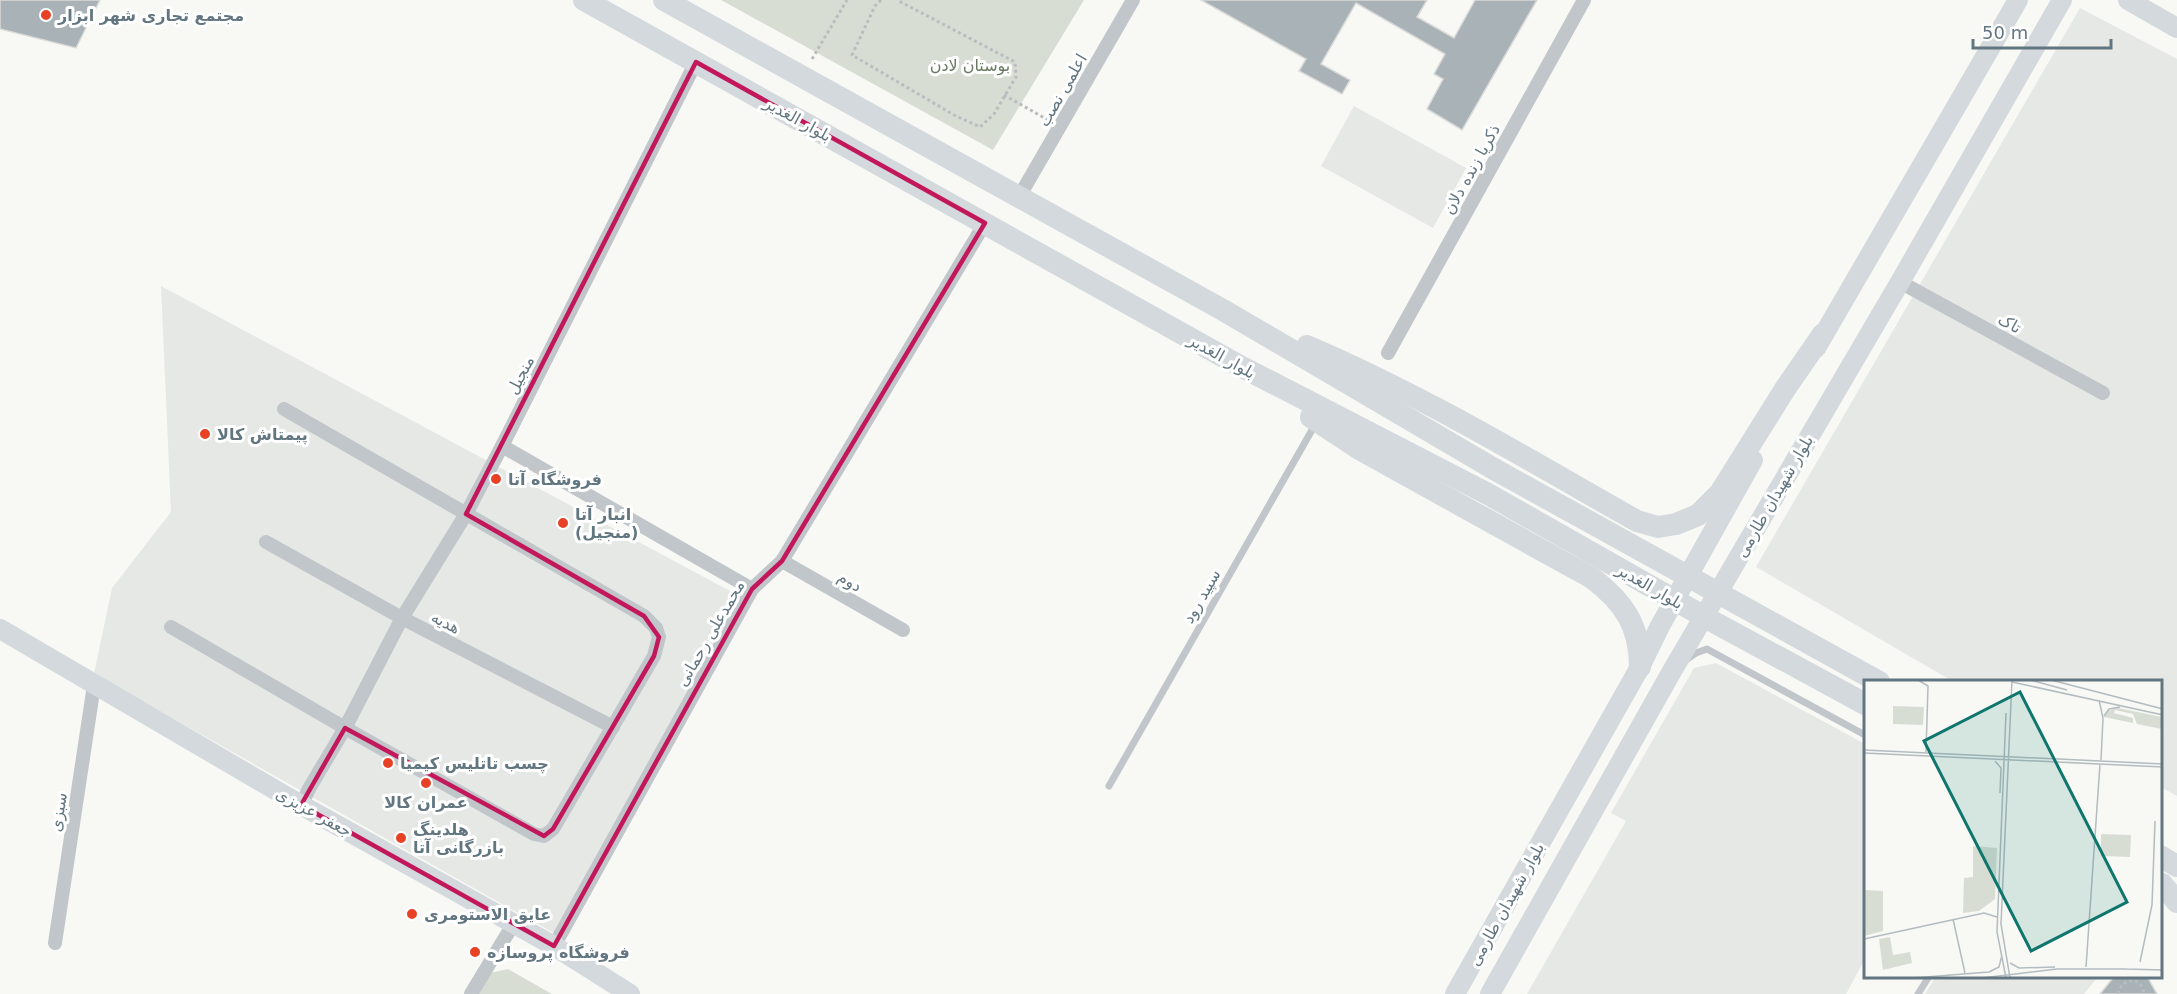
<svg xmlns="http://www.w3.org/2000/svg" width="2177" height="994" viewBox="0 0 2177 994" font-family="'DejaVu Sans','Noto Naskh Arabic',sans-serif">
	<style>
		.built { fill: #e6e8e6 }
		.green { fill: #d8ddd4 }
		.building { fill: #a8b2b7; stroke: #dadad8; stroke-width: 1.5 }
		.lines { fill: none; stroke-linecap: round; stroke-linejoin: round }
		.path { stroke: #b9bdc0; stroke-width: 3; stroke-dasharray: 3 3; stroke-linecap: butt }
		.lane { stroke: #c1c6ca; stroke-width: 7 }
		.street { stroke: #c1c6ca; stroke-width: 14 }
		.secondary { stroke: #d3d9dc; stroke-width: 20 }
		.primary { stroke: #d3d9dc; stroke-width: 22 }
		.marked { fill: none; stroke: #c2185b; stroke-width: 4.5; stroke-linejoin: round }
		.poi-dot { fill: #e84226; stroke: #fff; stroke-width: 2 }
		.labels { text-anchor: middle; stroke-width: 6; stroke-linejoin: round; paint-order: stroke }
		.poi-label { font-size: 16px; font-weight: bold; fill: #627681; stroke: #fff; text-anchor: start }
		.park-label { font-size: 16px; fill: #687961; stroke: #fff }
		.street-label { font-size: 16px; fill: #627681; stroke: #fff }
		.inset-road { fill: none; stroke: #b3bcc0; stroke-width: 1.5 }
		.view { fill: #0f766e; fill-opacity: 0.15; stroke: #0f766e; stroke-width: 3 }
		.inset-edge { fill: none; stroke: #627681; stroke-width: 3 }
	</style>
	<rect width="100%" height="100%" fill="#f8f8f5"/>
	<!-- built -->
	<g class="built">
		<path d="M2080,8L2177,59V796L2161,787L2160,682H1954L1756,567Z"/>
		<path d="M1354,106L1466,168L1433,228L1321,166Z"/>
		<path d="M161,286L745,599L559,936L94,674L112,588L171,512Z"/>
		<path d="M1716,663L1865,744V959L1846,994H1527L1626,821L1611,813L1694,668Z"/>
		<path d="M1935,978H2097L2084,994H1925Z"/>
	</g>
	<!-- green -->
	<g class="green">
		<path d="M721,0H1084L993,150Z"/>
		<path d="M508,969L552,994H478L490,973Z"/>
	</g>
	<!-- building -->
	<g class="building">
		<path d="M0,0H100L76,48L0,29Z"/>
		<path d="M1201,0H1427L1417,17L1454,38L1475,0H1537L1462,130L1427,109L1443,79L1434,74L1445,54L1356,3L1321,64L1350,80L1342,94L1299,71L1306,59Z"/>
		<path d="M2113,978H2148L2157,994H2100Z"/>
	</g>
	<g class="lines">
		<!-- path -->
		<g class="path">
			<path d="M881,0L875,6L852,55L954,115L980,127L994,114L1016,77L1015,62L897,0"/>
			<path d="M812,59L847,0"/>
			<path d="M1004,95L1048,120"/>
			<path d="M2118,994C2122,976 2142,976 2144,994"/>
		</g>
		<!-- lane -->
		<g class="lane">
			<path d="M1686,660L1696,653L1707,649L1865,735"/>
			<path d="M1109,786L1316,423"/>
			<path d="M1918,994L1928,978"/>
		</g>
		<!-- street -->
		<g class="street">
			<path d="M696,62L502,446L752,589"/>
			<path d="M1019,197L1133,0"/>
			<path d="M1900,282L2103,393"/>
			<path d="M1388,353L1584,0"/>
			<path d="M266,542L402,618L613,727"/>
			<path d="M782,561L903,630"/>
			<path d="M171,627L345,728L534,834L544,836L553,829L654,656L659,637L656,628L644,616L284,409"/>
			<path d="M301,805L310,787L345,728L402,618L466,514L502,446"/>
			<path d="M55,943L94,685"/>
			<path d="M554,946L752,589L782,561L985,223"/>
			<path d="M471,994L514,923"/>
		</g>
		<!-- secondary -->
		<g class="secondary">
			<path d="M2128,0L2177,28"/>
			<path d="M1816,348L2018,0"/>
			<path d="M0,629L301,805L554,946L630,994"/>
			<path d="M1455,994L1640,667L1660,626L1753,460"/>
			<path d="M1490,994L1672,671L1900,282L2062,0"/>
		</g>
		<!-- primary -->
		<g class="primary">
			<path d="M584,0L1240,366L1488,494L1710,620L1865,704"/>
			<path d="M664,0L1223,310L1494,469L1879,682"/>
			<path d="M1307,346C1422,395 1529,460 1637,521L1658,527L1676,524L1698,515L1720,493L1785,389L1823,334"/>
			<path d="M1311,417L1361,450L1592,578C1624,602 1640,626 1640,667"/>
			<path d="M2160,856L2177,866"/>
			<path d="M2162,884L2177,902"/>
		</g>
	</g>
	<!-- marked area -->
	<path class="marked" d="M696,62L985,223L782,561L752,589L554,946L301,805L345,728L544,836L553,829L654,656L659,637L644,616L466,514Z"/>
	<!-- markers -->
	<g class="poi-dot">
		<circle cx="46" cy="15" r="6"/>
		<circle cx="205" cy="434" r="6"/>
		<circle cx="496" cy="479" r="6"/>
		<circle cx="563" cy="523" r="6"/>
		<circle cx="388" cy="763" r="6"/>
		<circle cx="426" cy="783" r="6"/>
		<circle cx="401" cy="838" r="6"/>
		<circle cx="412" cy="914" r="6"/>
		<circle cx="475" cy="952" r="6"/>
	</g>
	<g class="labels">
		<!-- poi labels -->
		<g class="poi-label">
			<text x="58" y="21">مجتمع تجاری شهر ابزار</text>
			<text x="217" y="440">پیمتاش کالا</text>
			<text x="508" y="485">فروشگاه آتا</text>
			<text x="575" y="520">انبار آتا<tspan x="575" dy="18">(منجیل)</tspan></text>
			<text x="400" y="769">چسب تاتلیس کیمیا</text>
			<text x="426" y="808" text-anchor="middle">عمران کالا</text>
			<text x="413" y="835">هلدینگ<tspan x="413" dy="18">بازرگانی آتا</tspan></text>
			<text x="424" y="920">عایق الاستومری</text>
			<text x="487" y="958">فروشگاه پروسازه</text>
		</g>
		<!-- park labels -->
		<g class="park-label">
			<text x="970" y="71">بوستان لادن</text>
		</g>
		<!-- street labels -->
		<g class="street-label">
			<text transform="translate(1062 90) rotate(-60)" y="6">اعلمی نصب</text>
			<text transform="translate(798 119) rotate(29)" y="6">بلوار الغدیر</text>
			<text transform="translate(1471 169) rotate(-61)" y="6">ذکریا زنده دلان</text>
			<text transform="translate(2010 323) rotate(29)" y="6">تاک</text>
			<text transform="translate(1222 356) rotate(29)" y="6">بلوار الغدیر</text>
			<text transform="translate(520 375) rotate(-63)" y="6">منجیل</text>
			<text transform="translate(1774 496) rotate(-60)" y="6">بلوار شهیدان طارمی</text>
			<text transform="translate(850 581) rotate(30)" y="6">دوم</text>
			<text transform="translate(1650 586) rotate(30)" y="6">بلوار الغدیر</text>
			<text transform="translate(1201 596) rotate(-60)" y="6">سپید رود</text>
			<text transform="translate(446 622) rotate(27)" y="6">هدیه</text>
			<text transform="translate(710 633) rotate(-60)" y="6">محمدعلی رحمانی</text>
			<text transform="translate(58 812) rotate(-81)" y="6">سبزی</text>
			<text transform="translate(314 812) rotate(29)" y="6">جعفر عزیزی</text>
			<text transform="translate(1506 904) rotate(-61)" y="6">بلوار شهیدان طارمی</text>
		</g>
	</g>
	<!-- overview -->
	<g transform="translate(1864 680)">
		<rect width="298" height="298" fill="#f8f8f5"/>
		<path d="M29,26L60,27L59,45L29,44ZM254,28L298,37V49L273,44L269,34L251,30L250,33L269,38V43L240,37L243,31ZM237,154L267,155L266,177L237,176ZM109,166L133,168L131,219L115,231L99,233L100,198L109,197ZM0,210L19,211V251L0,256ZM26,257L29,275L46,272L48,283L19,290L15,259Z" fill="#d8ddd4"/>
		<path class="inset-road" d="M54,0L64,6L62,72M166,0L203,10M187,0L299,29M148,2L299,35M235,20L239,38L237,80M240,36L245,29L256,27M0,70L299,84M0,73L299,87M131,81L137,88L136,113M89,239L101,293M0,259L120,233L133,237M276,282L288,225L291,141M146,283L155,288L191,287M222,287L236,84M261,289L299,290M49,298L125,292L135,287L138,275M118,298L193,289H263M142,298L133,252L142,33M146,298L137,244L148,0"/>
		<path class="view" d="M156,12L263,222L167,271L60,61Z"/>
		<rect width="298" height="298" class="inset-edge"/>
	</g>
	<!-- scale -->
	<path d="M1973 39v9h138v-9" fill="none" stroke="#627681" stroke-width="3"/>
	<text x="1982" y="39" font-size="18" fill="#627681" stroke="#ffffff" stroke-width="4.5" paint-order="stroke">50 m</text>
</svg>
